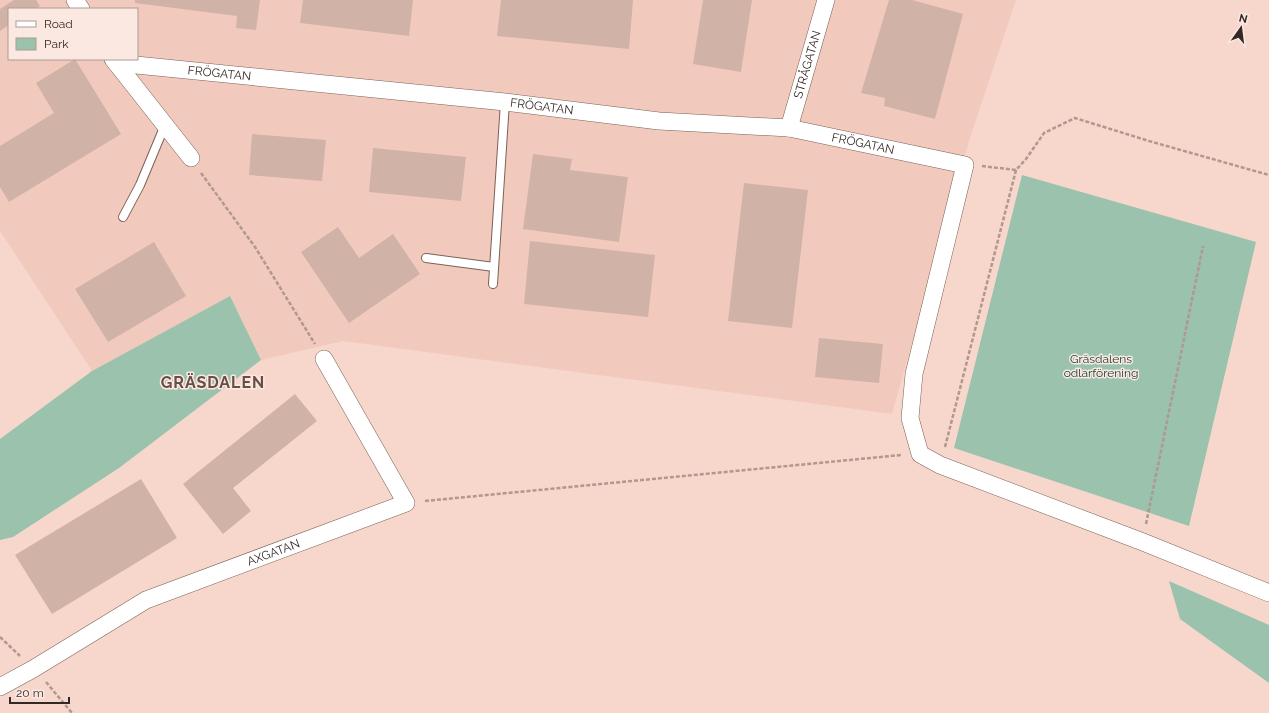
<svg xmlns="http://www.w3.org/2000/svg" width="1269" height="713" viewBox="0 0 1269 713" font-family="Raleway,sans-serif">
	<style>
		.built { fill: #f2cabd; fill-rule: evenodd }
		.green { fill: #9ac2ad }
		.building { fill: #d0b2a7 }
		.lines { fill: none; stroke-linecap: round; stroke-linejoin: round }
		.lane-casing { stroke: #7c6157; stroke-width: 10 }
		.street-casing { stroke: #7c6157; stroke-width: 18 }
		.path { stroke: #b0978f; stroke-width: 2.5; stroke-dasharray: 4 2; stroke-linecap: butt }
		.lane { stroke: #fff; stroke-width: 8 }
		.street { stroke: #fff; stroke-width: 17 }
		.labels { text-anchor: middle; stroke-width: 3; stroke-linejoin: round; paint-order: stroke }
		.street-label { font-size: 12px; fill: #342824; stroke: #fbe8e1 }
		.park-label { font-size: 12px; fill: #113b2a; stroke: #fbe8e1 }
		.district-label { font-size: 16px; font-weight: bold; letter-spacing: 1px; fill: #684e45; stroke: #fbe8e1 }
	</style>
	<rect width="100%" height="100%" fill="#f7d7cc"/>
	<!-- built -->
	<path class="built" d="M0,0H1016L969,141L892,414L343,341L261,360L230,296L92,371L0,231ZM9,9H137V59H9Z"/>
	<!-- green -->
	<g class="green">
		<path d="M1022,175L1256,242L1189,526L954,448Z"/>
		<path d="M230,296L261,360L119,468L13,537L0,540V439L92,371Z"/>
		<path d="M1169,581L1269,625V683L1180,619Z"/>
	</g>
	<!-- building -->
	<g class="building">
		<path d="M14,0H36L40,6L35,9H9V25L0,31V9Z"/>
		<path d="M135,0H260L256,30L236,28L237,16L135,3Z"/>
		<path d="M303,0H413L409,36L300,23Z"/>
		<path d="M501,0H633L629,49L497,36Z"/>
		<path d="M703,0H752L741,72L693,64Z"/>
		<path d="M889,0H912L963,14L935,119L884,106L885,98L861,93Z"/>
		<path d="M75,59L121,134L9,202L0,187V146L54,113L36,83Z"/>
		<path d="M252,134L326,140L322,181L249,175Z"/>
		<path d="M373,148L466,157L461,201L369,192Z"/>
		<path d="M533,154L572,159L570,170L628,177L619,242L523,229Z"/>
		<path d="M744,183L808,190L792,328L728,321Z"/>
		<path d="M338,227L359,258L393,234L420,274L349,323L301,252Z"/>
		<path d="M530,241L655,255L648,317L524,304Z"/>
		<path d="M154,242L186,296L108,342L75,289Z"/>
		<path d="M819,338L883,344L879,383L815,377Z"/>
		<path d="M295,394L317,421L233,488L251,511L223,534L183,484Z"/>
		<path d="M141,479L177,538L52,614L15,555Z"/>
	</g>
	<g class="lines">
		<defs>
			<g id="lane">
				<path d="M123,217L140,185L165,125"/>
				<path d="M426,258L494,267"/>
				<path d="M493,284L505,102"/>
			</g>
			<g id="street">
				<path d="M75,0L81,9"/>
				<path d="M113,59L191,158"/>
				<path id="s1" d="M116,63L505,102L659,121L789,128L965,165L914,374L910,418L920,454L940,465L1143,542L1269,593"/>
				<path id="s2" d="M789,128L826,0"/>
				<path id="s3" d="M0,687L33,669L146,600L406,503L324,359"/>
			</g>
		</defs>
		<!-- lane casing -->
		<use href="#lane" class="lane-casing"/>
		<!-- street casing -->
		<use href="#street" class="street-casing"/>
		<!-- path -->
		<g class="path">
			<path d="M982,166L1016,170L1026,159L1044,133L1075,118L1149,141L1269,175"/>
			<path d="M201,173L255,247L315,344"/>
			<path d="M945,447L1016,170"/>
			<path d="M425,501L901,455"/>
			<path d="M1146,524L1203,246"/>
			<path d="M0,637L20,656"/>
			<path d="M46,682L72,713"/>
		</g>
		<!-- lane -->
		<use href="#lane" class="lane"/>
		<!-- street -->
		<use href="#street" class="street"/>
	</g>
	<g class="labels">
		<!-- street labels -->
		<g class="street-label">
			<text dy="4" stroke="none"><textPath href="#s2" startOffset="66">STRÅGATAN</textPath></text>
			<text dy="4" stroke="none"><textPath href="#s1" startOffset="104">FRÖGATAN</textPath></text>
			<text dy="4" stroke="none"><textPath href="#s1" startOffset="428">FRÖGATAN</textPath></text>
			<text dy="4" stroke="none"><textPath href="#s1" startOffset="752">FRÖGATAN</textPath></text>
			<text dy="4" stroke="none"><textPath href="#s3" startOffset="306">AXGATAN</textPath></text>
		</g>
		<!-- park labels -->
		<g class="park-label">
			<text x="1101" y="363">Gräsdalens<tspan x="1101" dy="14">odlarförening</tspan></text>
		</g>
		<!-- district labels -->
		<g class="district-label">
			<text x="213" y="388">GRÄSDALEN</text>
		</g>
	</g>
	<!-- legend -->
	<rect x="8" y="8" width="130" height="52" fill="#fbe8e1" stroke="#ab9b95"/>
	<rect x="16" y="21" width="20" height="6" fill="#ffffff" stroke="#ab9b95"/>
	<text x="44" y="28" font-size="12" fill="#342824">Road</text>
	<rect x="16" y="38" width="20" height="12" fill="#9ac2ad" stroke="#ab9b95"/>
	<text x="44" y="48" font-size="12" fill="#342824">Park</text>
	<!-- north arrow -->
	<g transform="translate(1241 28) rotate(14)" stroke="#fbe8e1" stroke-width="3" paint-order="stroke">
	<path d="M0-3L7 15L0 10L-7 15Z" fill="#342824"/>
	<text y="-6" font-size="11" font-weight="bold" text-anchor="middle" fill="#342824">N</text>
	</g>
	<!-- scale -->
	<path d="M10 697v6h59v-6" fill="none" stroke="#342824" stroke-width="2"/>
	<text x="16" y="697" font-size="12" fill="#342824" stroke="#fbe8e1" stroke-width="3" paint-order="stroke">20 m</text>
</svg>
